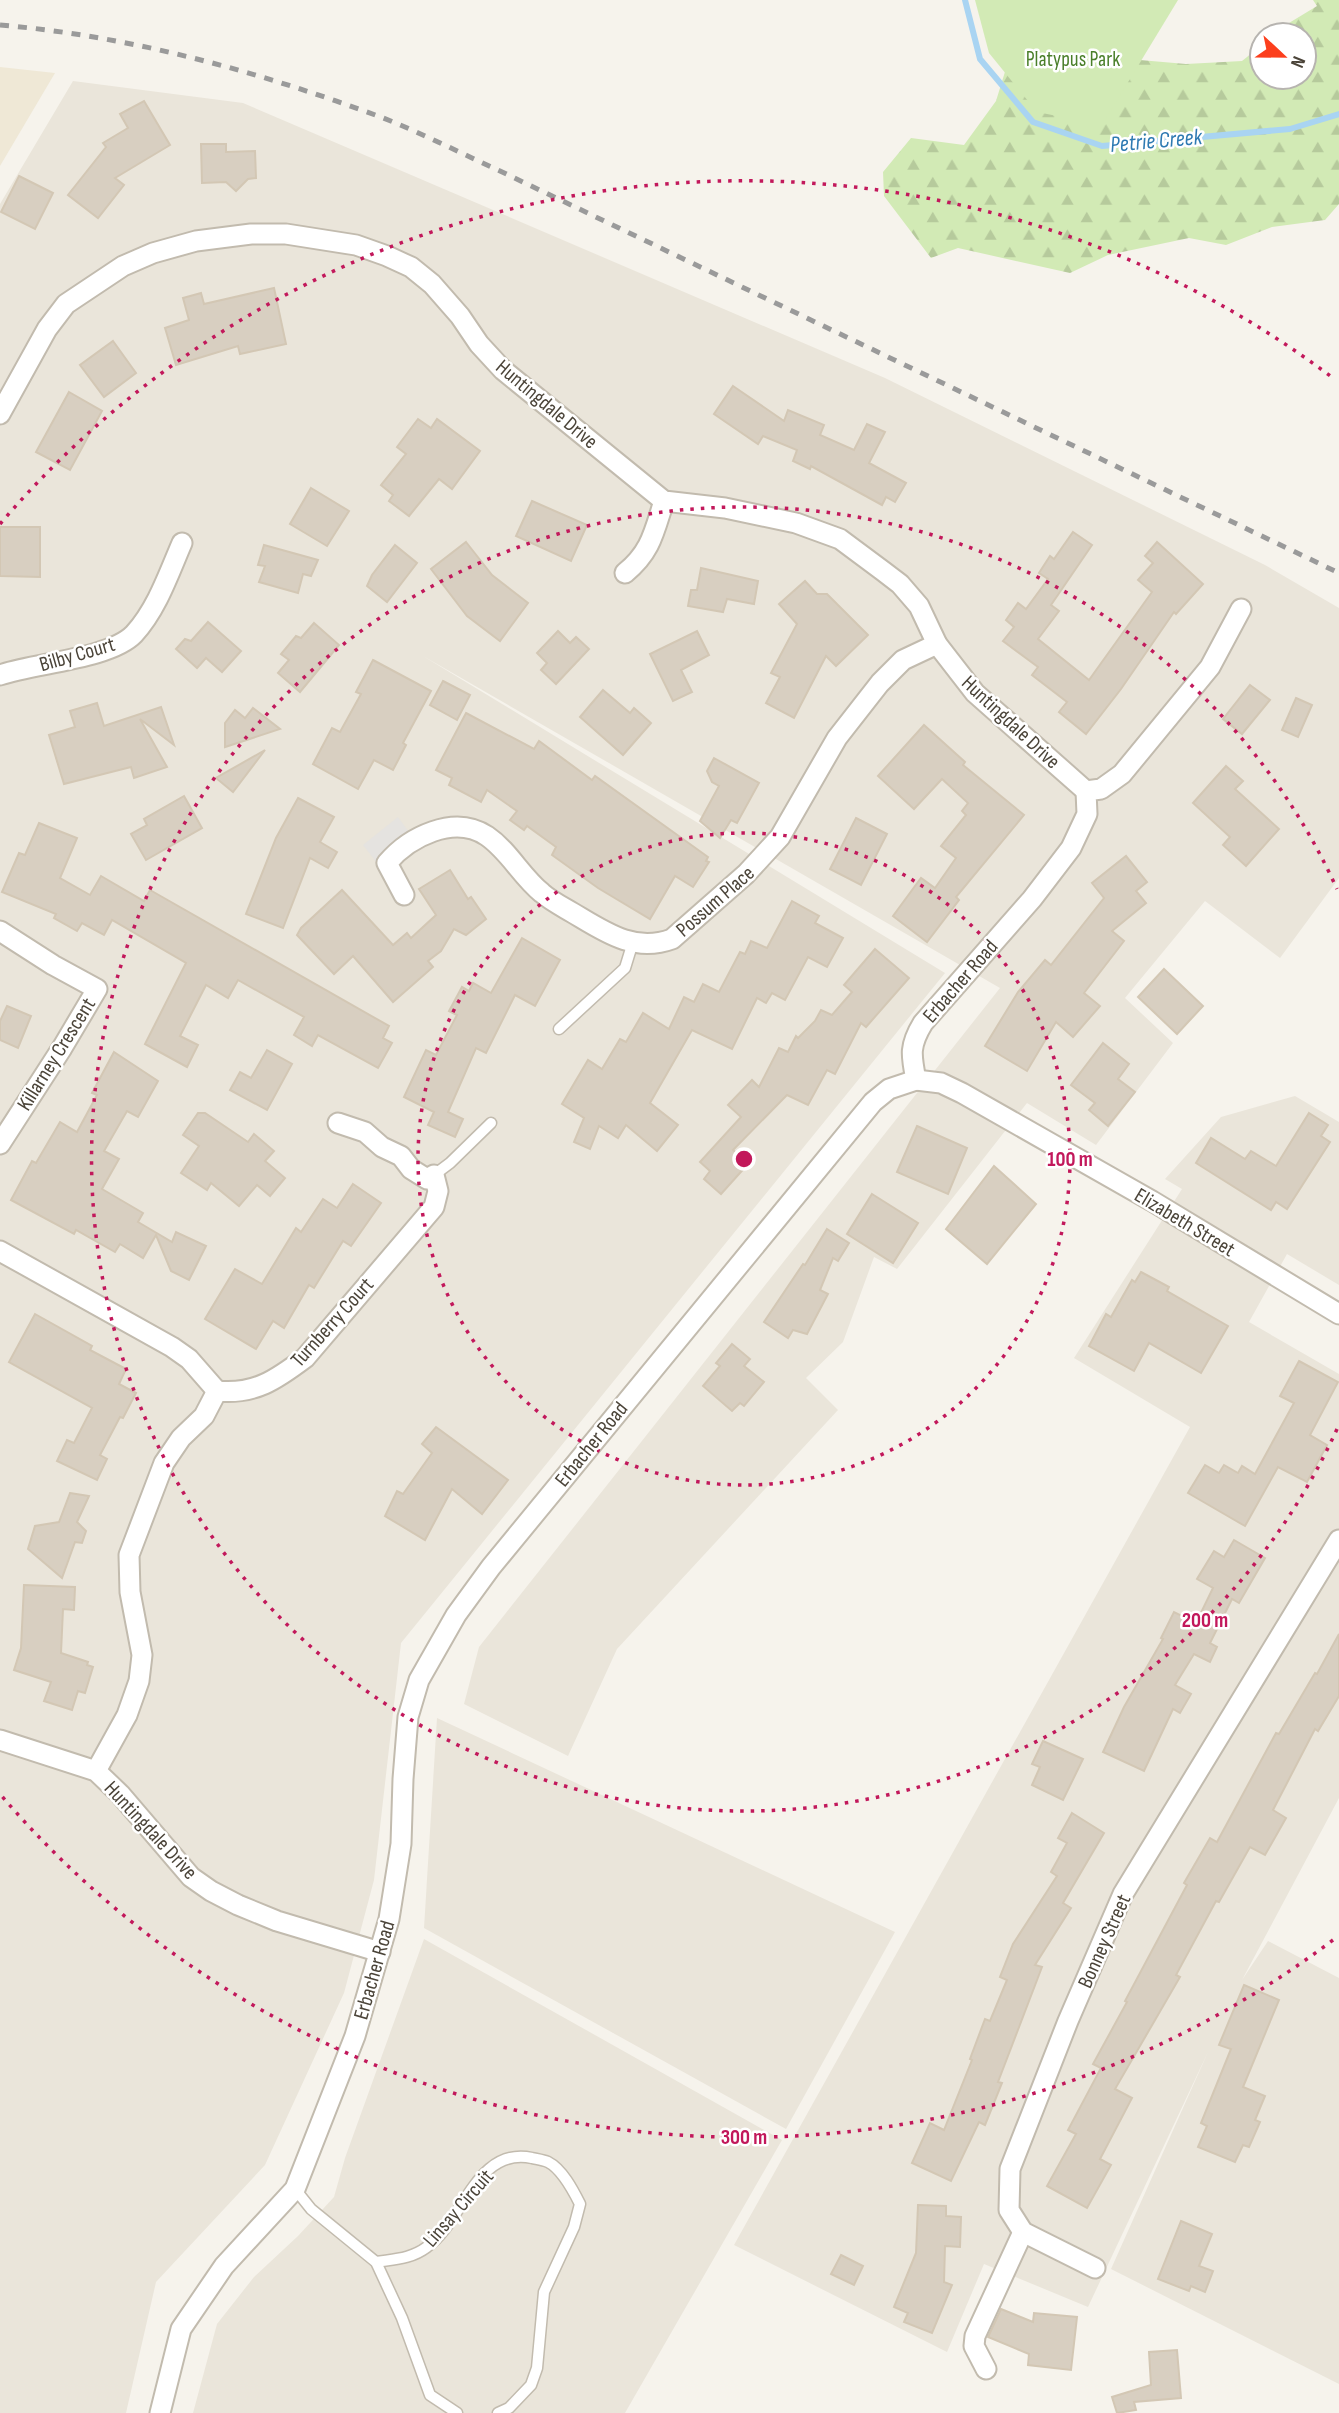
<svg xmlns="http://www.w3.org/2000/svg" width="1339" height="2413" viewBox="0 0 1339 2413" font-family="'Sofia Sans Condensed',sans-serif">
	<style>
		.residential { fill: #eae5da }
		.education { fill: #efe8d6 }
		.forest { fill: url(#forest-firs) }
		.green { fill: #d2eab5 }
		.parking { fill: #e5e3e0 }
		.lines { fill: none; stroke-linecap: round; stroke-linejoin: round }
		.stream { stroke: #a9d4f2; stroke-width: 6 }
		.building { fill: #d8cfc1; stroke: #d3c7b4; stroke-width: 2 }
		.lane-casing { stroke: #c2bbae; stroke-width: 13 }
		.street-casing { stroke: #c2bbae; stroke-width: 23 }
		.lane { stroke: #fff; stroke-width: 10 }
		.street { stroke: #fff; stroke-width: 19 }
		.rail { stroke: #9a9a9a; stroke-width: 5; stroke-dasharray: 9 9; stroke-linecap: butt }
		.ring { fill: none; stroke: #c2185b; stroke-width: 3.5; stroke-dasharray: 3.5 7 }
		.labels { text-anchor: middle; stroke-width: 5; stroke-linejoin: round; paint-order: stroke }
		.park-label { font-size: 21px; fill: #4a7f2a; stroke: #fff }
		.street-label { font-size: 21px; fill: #4b4439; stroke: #fff }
		.water-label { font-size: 23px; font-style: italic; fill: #2e7ab2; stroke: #fff }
		.centre { fill: #c2185b; stroke: #fff; stroke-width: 3.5 }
		.ring-label { font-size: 21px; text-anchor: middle; font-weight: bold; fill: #c2185b; stroke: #fff; stroke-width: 5; stroke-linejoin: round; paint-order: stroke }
	</style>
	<defs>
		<pattern id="forest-firs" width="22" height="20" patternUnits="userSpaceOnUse" patternTransform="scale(1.75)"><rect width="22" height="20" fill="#d2eab5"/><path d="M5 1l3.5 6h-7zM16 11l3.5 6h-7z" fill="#b6ca9c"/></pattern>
	</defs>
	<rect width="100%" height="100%" fill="#f6f3ec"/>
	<!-- residential -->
	<g class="residential">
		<path d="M73,81L243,103L885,378L1265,565L1339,608V878L1280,958L1205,901L1125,998L1173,1043L1096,1145L1027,1103L897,1269L874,1257L843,1342L806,1378L838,1410L617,1649L568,1756L464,1704L479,1647L1000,988L423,656L945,973L401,1643L374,1880L344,1993L265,2165L156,2282L126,2413H0V204Z"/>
		<path d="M1295,1096L1339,1122V1285L1287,1254L1249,1322L1339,1374V1798L1242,1980L1268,1941L1339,1978V2384L1111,2269L1208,2052L1088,2307L984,2264L947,2352L734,2245L1190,1427L1074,1358L1182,1189L1165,1179L1221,1117Z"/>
		<path d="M437,1718L895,1932L786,2129L424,1928Z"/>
		<path d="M424,1939L782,2140L625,2413H193L217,2324L254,2277L298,2236L334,2197L345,2158Z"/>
	</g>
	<!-- education -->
	<path class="education" d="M0,67L55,73L0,166Z"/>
	<!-- forest -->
	<path class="forest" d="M1313,0H1339V204L1325,220L1272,227L1226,245L1189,238L1108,255L1070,273L958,248L931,258L884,196L883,172L911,138L964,145L996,101L1012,49L1186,64L1242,61L1262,45V77H1304V35H1274L1289,23L1317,6Z"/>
	<!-- green -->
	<path class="green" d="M975,0H1178L1102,125L1037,112L989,53Z"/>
	<!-- parking -->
	<path class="parking" d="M398,817L411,835L377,863L363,845Z"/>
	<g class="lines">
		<!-- stream -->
		<path class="stream" d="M965,0L980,59L1033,122L1102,146L1290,129L1339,114"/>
	</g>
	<!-- building -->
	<g class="building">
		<path d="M144,101L170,145L115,178L124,185L98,218L68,195L106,147L103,143L128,128L120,114Z"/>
		<path d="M201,144H226V152L255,151L256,178L248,179L236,191L226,182L202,183Z"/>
		<path d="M19,176L53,193L35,229L1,212Z"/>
		<path d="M274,288L286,344L240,354L238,346L176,365L165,328L189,320L183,298L201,293L204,304Z"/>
		<path d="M113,341L136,373L104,397L80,365Z"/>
		<path d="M733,386L784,421L788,410L824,425L820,435L854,450L867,424L885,432L869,463L906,483L895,502L886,497L882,505L811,466L810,469L793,461L797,450L763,436L758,444L714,414Z"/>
		<path d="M69,392L102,411L70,470L36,452Z"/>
		<path d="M418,419L431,428L437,419L480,451L452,489L439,479L409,516L389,501L393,495L381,485L406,454L397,447Z"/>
		<path d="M311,488L349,511L327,546L290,524Z"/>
		<path d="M532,501L587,525L571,561L516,536Z"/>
		<path d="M0,527H40V577L0,576Z"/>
		<path d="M1073,532L1092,545L1051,605L1059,611L1038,639L1089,680L1152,592L1138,580L1153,563L1145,556L1157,542L1203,584L1176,614L1174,612L1121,689L1086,734L1059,712L1067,702L1032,675L1038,667L1003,641L1014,627L1006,620L1018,603L1026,609L1048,579L1039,573L1050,556L1054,559Z"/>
		<path d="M466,542L492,575L528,603L500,641L467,616L431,569Z"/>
		<path d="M264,545L318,560L311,576L303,574L298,593L259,582L265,566L258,565Z"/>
		<path d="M395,545L417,563L387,602L367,586L372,575Z"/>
		<path d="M701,568L758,581L754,604L727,599L723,612L688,606L691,590H697Z"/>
		<path d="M805,581L817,594H827L868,635L836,666L826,656L794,718L766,703L780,677L771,673L797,624L779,604Z"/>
		<path d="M208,622L241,651L222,672L206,658L197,668L176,649L185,639L191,641Z"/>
		<path d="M314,623L339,645L300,692L278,673L289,660L281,654L296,636L301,638Z"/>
		<path d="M558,631L570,643L576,637L589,649L556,684L541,670L547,663L537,653Z"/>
		<path d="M697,631L709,655L681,670L692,692L673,701L650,654Z"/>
		<path d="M373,660L431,691L403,743L406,745L393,770L374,760L358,789L313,764L332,728L340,732L361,694L356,692Z"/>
		<path d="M443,681L470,695L457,720L430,705Z"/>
		<path d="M1250,685L1270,700L1242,734L1223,719Z"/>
		<path d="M603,690L630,713L634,708L651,723L623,755L580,717Z"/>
		<path d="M1296,698L1312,705L1298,737L1282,730Z"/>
		<path d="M97,703L104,726L161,707L174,745L140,719L167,767L134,778L131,767L64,784L49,735L75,727L70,711Z"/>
		<path d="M253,708L280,729L225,747V723L235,710L245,718Z"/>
		<path d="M466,713L534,749L539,741L592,780L595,776L708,857L706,861L709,862L693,887L675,876L650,919L598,888L552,855L556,847L527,826L524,830L510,820L517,811L487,790L481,802L449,785L452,778L436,770Z"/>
		<path d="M924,725L965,762L963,765L1024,815L956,897L959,900L927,942L893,916L921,878L935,888L956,858L941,846L966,815L962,811L968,803L942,779L914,809L878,776Z"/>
		<path d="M265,750L233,792L216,778Z"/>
		<path d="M714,758L759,783L737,823L731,820L720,838L700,821L719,786L712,782L707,771Z"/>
		<path d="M1226,766L1243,781L1235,789L1279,829L1246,866L1223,845L1230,837L1193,803Z"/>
		<path d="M184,796L202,828L146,860L131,834L147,825L144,819Z"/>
		<path d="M298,798L334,817L320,842L337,852L328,868L310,858L283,928L246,914L276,838Z"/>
		<path d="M856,818L887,834L861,885L830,869Z"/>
		<path d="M39,823L77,838L60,878L90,895L101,876L144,901L150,890L389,1026L383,1038L392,1043L378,1068L318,1035L312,1046L294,1035L304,1017L238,980L228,998L206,985L180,1036L198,1045L187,1067L145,1044L186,963L112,920L104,935L82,923L77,931L54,918L56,914L2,892L19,853L25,855Z"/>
		<path d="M1126,856L1147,882L1136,891L1146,903L1112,931L1124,941L1084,993L1100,1006L1073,1037L1056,1022L1027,1071L985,1046L1018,992L1045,960L1051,965L1104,898L1092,883Z"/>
		<path d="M450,870L468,899L471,897L486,919L466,935L454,929L441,951L428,961L433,967L393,1002L353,956L334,974L297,935L301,928L342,890L393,945L407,933L411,938L436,915L419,889Z"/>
		<path d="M792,901L819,916L815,923L843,938L827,967L808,957L785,1000L772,993L766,1003L757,998L732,1049L692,1030L650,1103L678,1125L657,1151L626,1125L618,1138L599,1126L590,1149L574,1142L584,1118L562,1104L588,1060L602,1069L620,1039L626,1042L643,1013L669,1029L684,997L694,1002L703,984L719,992L740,952L745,954L751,941L767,948Z"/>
		<path d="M522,938L560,960L535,1006L515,995L486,1053L476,1048L448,1112L463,1119L455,1137L428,1125L434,1112L404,1097L426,1050L436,1055L457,1015L449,1011L462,987L469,991L473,983L491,993Z"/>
		<path d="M875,949L909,978L866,1027L861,1023L835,1074L827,1070L808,1105L787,1095L733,1150L748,1164L721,1194L704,1179L710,1171L700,1162L741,1117L728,1105L752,1080L759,1087L779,1048L788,1052L796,1036L798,1038L815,1021L821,1010L832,1015L852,992L844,985Z"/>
		<path d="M1164,969L1203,1006L1177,1034L1138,997Z"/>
		<path d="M7,1006L31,1016L18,1048L0,1040V1021Z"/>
		<path d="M1103,1043L1129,1064L1118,1079L1135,1092L1108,1126L1089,1110L1095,1103L1071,1085Z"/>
		<path d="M267,1050L292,1064L267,1110L230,1090L240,1072L251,1078Z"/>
		<path d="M114,1052L158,1081L138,1117L127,1111L104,1151L119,1159L102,1189L143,1213L138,1222L172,1242L176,1232L206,1246L189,1280L171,1271L156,1235L143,1258L120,1244L115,1252L76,1230L74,1234L11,1200L32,1161L36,1163L60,1122L77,1132L97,1095L92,1093Z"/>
		<path d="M198,1113H205L248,1142L254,1134L274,1151L265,1161L285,1178L270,1196L257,1185L239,1206L211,1183L207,1190L181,1173L199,1146L183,1135Z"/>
		<path d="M1309,1113L1328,1125L1321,1136L1330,1142L1287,1209L1276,1202L1271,1210L1196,1163L1211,1138L1245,1159L1251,1151L1276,1166Z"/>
		<path d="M917,1126L967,1148L948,1194L897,1172Z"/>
		<path d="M994,1166L1036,1204L987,1264L946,1229Z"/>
		<path d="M353,1184L381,1203L351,1246L343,1241L314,1288L309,1285L284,1328L273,1321L256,1349L205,1319L235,1269L262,1284L296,1228L301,1232L323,1199L337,1208Z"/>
		<path d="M872,1194L918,1223L893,1263L847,1234Z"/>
		<path d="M827,1229L849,1243L838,1261L833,1258L820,1290L828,1294L807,1334L793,1330L788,1338L764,1322L803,1264L805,1265Z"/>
		<path d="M1141,1272L1169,1287L1167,1291L1228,1326L1201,1373L1149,1343L1134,1371L1089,1346L1106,1314L1111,1317L1132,1280L1135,1282Z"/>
		<path d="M35,1314L92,1346L90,1350L126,1369L119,1384L136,1393L123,1418L120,1417L100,1455L107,1459L97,1480L57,1461L67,1440L74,1443L92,1408L9,1362Z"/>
		<path d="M732,1344L750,1359L744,1366L764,1382L744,1406L740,1403L732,1411L703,1386L720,1366L716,1363Z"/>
		<path d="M1299,1361L1338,1382L1310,1435L1327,1445L1307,1482L1278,1467L1245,1526L1188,1493L1205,1465L1219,1473L1224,1465L1238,1473L1242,1466L1255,1474L1294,1403L1280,1396Z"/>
		<path d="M436,1427L508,1480L482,1514L452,1489L425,1540L385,1516L397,1491L403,1494L432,1453L422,1444Z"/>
		<path d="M70,1493L89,1496L77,1522L86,1531L82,1543L75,1542L62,1578L28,1549L35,1526L59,1522Z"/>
		<path d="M1234,1540L1265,1558L1239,1603L1232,1599L1210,1643L1217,1647L1210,1662L1194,1654L1175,1685L1191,1694L1180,1713L1173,1709L1144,1771L1103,1752L1124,1707L1163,1639L1161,1638L1174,1612L1196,1623L1213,1588L1197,1579L1214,1551L1224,1557Z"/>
		<path d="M24,1585L75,1587L74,1610L63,1609L61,1653L88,1662L87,1665L93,1667L85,1693L78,1691L72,1710L44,1701L51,1682L14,1670L21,1648Z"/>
		<path d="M1339,1634V1696L1318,1731L1315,1729L1273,1810L1286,1818L1265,1855L1250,1847L1219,1902L1216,1901L1176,1975L1180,1977L1115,2089L1132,2098L1100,2159L1111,2165L1087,2208L1047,2186L1076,2134L1068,2130L1101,2068L1093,2064L1127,2002L1125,2001L1187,1885L1184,1883L1210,1838L1217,1842L1276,1733L1279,1734L1315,1673L1317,1674Z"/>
		<path d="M1043,1741L1083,1759L1063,1800L1032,1785L1040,1767L1032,1764Z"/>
		<path d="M1072,1813L1104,1833L1063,1903L1071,1908L1035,1965L1042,1967L998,2082L1002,2083L985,2125L979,2122L951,2181L912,2163L930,2123L944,2130L972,2060L970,2059L985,2019L990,2021L1007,1980L1000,1977L1013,1944L1057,1876L1051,1872L1067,1843L1058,1838Z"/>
		<path d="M1244,1985L1279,2000L1243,2087L1265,2096L1255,2120L1260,2122L1249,2147L1243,2145L1235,2162L1198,2147L1207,2126L1201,2123L1231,2049L1219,2045Z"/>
		<path d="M918,2205L946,2206V2216L961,2217L960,2247L945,2246L944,2282L952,2285L932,2333L904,2322L908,2313L894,2307L916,2253Z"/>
		<path d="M1181,2221L1212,2234L1199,2266L1213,2271L1205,2292L1191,2286L1189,2291L1158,2279Z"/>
		<path d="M841,2255L863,2266L854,2285L831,2274Z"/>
		<path d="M1001,2309L1033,2322L1034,2313L1077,2317L1071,2370L1028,2365L1029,2354L988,2337Z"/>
		<path d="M1177,2350L1181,2398L1134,2402L1136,2410L1117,2413L1112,2397L1151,2385L1149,2352Z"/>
	</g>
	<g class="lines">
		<defs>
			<g id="lane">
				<path d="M559,1029L625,968L633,942"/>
				<path d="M434,1175L450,1163L491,1123"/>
				<path d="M295,2189L311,2209L376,2262L402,2318L430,2395L457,2413"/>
				<path d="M376,2262C395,2259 411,2259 427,2247C463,2222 476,2146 532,2158C536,2159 543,2160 548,2162C562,2169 573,2190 580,2204L574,2227L544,2292L537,2368L531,2385L509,2408L498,2413"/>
			</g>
			<g id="street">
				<path d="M0,414L47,329L66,304L123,266L153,253L196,241L251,234H286L356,245L387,256L411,267L432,284L460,316L479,344L503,370L664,501L725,508L796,523L840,539L883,571L900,584L919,606L937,644L975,693L1086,791"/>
				<path d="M625,573C651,552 654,532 664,501"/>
				<path d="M0,675C34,663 110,659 134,634C157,609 169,573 182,543"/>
				<path d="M404,895L387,863C409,837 454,814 487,836C509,851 521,876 542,893C551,901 563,907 573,913C605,932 634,953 672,939L746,874L780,837L837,738L880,683L903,660L937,644"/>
				<path d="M0,931L53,965L97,989L62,1048L0,1144"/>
				<path d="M916,1080L941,1083L962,1093L1152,1201L1339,1314"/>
				<path d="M0,1251L172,1347L189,1359L217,1391"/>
				<path d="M0,1740L96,1771L120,1794L191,1877L211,1891L238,1905L277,1921L380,1952"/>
				<path d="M96,1771L127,1715L139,1681L142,1655L130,1592L129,1555L164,1463L181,1438L204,1416L217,1391C255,1395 277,1379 305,1358L434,1207L438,1191L434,1175L427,1179L411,1169L401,1156L382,1147L365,1132L338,1123"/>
				<path d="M1095,2268L1023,2232L1009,2210L1010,2169L1068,2021L1123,1894L1339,1540"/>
				<path d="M986,2369L974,2346L975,2336L1023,2232"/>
				<path d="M160,2413L181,2329L224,2266L295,2189L355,2036L389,1919L401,1844L403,1779L408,1717L419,1680L456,1615L491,1567L873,1102L889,1089L916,1080C911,1055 909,1046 923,1023L1032,899L1071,848L1087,814L1086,791L1101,789L1122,774L1210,667L1241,609"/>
			</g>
		</defs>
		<!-- lane casing -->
		<use href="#lane" class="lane-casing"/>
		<!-- street casing -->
		<use href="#street" class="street-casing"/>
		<!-- lane -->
		<use href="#lane" class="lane"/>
		<!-- street -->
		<use href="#street" class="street"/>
		<!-- rail -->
		<path class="rail" d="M0,25C130,36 256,71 378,116C420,132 460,153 500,171L1339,573"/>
	</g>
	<!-- distance rings -->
	<g class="ring">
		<circle cx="744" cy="1159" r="326"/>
		<path d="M1337 1429A652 652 0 1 1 1337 889"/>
		<path d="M1333 1940A978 978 0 0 1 0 1794M0 524A978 978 0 0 1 1333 378"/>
	</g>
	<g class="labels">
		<!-- park labels -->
		<g class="park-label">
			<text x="1073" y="66">Platypus Park</text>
		</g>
		<!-- street labels -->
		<g class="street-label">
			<text transform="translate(547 404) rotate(40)" y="7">Huntingdale Drive</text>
			<text transform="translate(77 654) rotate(-16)" y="7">Bilby Court</text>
			<text transform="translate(1011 722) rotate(43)" y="7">Huntingdale Drive</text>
			<text transform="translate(715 901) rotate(-41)" y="7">Possum Place</text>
			<text transform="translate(960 981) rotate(-49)" y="7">Erbacher Road</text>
			<text transform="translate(56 1054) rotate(-58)" y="7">Killarney Crescent</text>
			<text transform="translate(1185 1222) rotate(31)" y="7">Elizabeth Street</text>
			<text transform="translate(332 1322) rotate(-48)" y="7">Turnberry Court</text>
			<text transform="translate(591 1444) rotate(-51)" y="7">Erbacher Road</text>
			<text transform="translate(151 1830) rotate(47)" y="7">Huntingdale Drive</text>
			<text transform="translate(1104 1941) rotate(-66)" y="7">Bonney Street</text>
			<text transform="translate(374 1970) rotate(-74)" y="7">Erbacher Road</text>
			<text transform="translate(458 2208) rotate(-49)" y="7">Linsay Circuit</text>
		</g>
		<!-- water labels -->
		<g class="water-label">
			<text transform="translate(1156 140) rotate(-5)" y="8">Petrie Creek</text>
		</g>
	</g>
	<circle cx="744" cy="1159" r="10" class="centre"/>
	<g class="ring-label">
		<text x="1070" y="1166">100 m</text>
		<text x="1205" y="1627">200 m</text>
		<text x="744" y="2144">300 m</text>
	</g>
	<!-- north arrow -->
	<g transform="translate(1283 56) rotate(112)"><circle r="33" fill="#ffffff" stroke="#b7b4b0" stroke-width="2"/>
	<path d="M0-5L12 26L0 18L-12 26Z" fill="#fc3f1d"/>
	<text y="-10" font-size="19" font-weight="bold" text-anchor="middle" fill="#4b4439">N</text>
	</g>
</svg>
